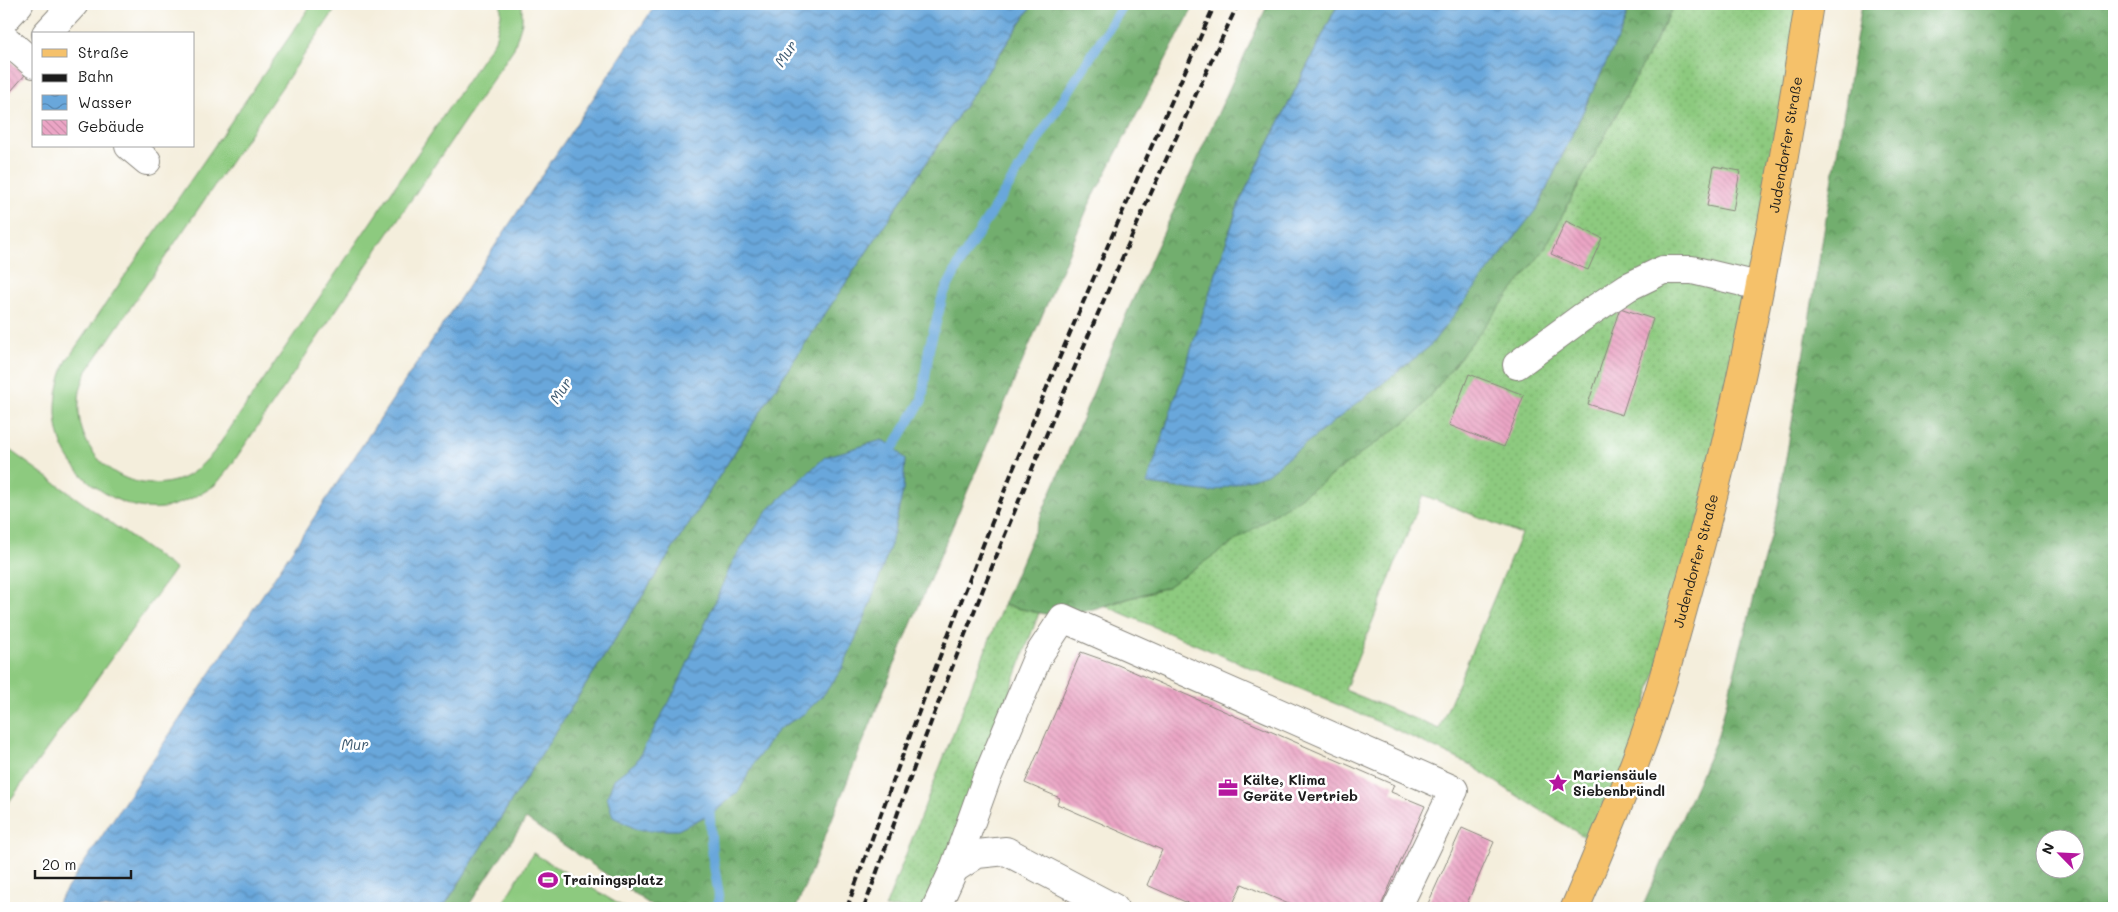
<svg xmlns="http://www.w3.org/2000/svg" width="2118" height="912" viewBox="0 0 2118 912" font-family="Mali,sans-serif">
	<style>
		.grass { fill: url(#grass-dots); stroke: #54734e; fill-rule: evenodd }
		.forest { fill: url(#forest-crowns); stroke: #476545; fill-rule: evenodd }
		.pitch { fill: #8dca7f; stroke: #54734e }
		.water { fill: url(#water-waves); stroke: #42627c }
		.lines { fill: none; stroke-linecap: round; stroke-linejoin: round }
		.stream { stroke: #69a7db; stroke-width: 10 }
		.building { fill: url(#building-back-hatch) }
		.minor-casing { stroke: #88857c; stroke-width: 30 }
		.major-casing { stroke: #88857c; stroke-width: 30 }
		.minor { stroke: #fff; stroke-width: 28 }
		.major { stroke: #f5c16b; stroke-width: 28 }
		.rail { stroke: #1c1c1c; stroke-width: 4; stroke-dasharray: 8 4; stroke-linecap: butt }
		.labels { text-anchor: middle; stroke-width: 5; stroke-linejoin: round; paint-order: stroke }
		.street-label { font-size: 14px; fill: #1c1c1c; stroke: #fff }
		.poi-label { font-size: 14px; font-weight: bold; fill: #1c1c1c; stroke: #fff; text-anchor: start }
		.water-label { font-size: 15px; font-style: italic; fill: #3f5b72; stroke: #fff }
	</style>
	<defs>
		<pattern id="grass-dots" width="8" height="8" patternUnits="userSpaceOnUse" patternTransform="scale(1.25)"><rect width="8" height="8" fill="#8dca7f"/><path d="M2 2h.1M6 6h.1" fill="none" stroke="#79ad6d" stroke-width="1.8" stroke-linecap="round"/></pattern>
		<pattern id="forest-crowns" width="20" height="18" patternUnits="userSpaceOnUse" patternTransform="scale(1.25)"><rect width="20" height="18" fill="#72ae6e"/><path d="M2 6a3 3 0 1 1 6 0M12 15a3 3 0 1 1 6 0" fill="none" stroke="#5d8d5a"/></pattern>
		<pattern id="water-waves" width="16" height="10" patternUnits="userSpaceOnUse" patternTransform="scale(1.25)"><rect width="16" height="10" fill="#69a7db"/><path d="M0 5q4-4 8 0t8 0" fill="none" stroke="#5687b1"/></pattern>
		<pattern id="building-back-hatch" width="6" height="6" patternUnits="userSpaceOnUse" patternTransform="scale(1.25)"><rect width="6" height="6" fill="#eba5c5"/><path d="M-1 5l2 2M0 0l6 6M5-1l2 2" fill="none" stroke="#c98da9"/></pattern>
	</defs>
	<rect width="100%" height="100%" fill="#fff"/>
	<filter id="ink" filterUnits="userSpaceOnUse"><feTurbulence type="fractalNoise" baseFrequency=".02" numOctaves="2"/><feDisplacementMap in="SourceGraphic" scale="10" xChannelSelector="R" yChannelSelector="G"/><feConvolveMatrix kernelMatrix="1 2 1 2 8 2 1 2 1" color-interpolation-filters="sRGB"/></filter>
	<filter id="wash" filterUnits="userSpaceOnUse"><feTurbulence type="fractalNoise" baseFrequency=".0096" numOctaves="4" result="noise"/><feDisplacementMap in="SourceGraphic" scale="20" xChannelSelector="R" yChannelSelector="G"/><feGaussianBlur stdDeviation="1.12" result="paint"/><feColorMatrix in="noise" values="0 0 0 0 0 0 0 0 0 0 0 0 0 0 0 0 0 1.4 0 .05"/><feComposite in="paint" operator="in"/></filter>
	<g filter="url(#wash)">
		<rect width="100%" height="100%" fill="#f4eedc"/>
		<!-- grass -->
		<g class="grass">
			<path d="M1675,4H1809L1724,454L1601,847L1508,790L1471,765L1388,726L1105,606L1167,587L1544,250ZM1423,495L1521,534L1439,729L1345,690Z"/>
			<path d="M1003,605L1039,613L929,908H885Z"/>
		</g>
		<!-- forest -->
		<g class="forest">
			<path d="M1033,4H1195L1089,205L909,629L796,908H655L526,819L467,908H443L782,378Z"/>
			<path d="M1268,4H1338L1239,203L1148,484L1538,207L1622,29L1630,4H1675L1544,250L1416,414L1324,481L1167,587L1063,618L1003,605L1129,308Z"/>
			<path d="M1862,4H2114V908H1642L1717,738L1778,506ZM2046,840H2076V870H2046Z"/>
		</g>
		<!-- pitch -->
		<g class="pitch">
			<path d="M312,4H339L87,371C83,381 79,390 79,401C75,455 125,497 178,480C193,475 203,464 214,452L495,40L501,15V4H522V22L514,48L230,467C225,473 220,480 215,485C203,494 177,506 163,508C125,513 79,483 64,449C51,420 55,388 67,360Z"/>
			<path d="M4,446L175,569L4,809Z"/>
			<path d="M533,853L625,908H500Z"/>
		</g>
		<!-- water -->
		<g class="water">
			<path d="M656,4H1033L782,378L443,908H54Z"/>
			<path d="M1338,4H1630L1622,29L1538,207L1429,347L1267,474L1210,492L1147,484L1239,203Z"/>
			<path d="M882,440L894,446L905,460L903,491L891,544L866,615L842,669L824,694L805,713L779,729L756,760L739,791L716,811L678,830H638L613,817L607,798L614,779L636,762L676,689L733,561L767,511L825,457Z"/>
		</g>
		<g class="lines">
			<!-- stream -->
			<g class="stream">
				<path d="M885,455L894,446L922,400L929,349L943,295L962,259L1124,4"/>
				<path d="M709,802L712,854L719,895L718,908"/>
			</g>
		</g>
		<g id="blocks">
			<!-- building -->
			<g class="building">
				<path d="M4,55L25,75L4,99Z"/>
				<path d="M1714,166L1740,171L1733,211L1707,206Z"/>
				<path d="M1566,221L1602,238L1588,270L1551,254Z"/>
				<path d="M1620,308L1653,319L1622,415L1588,404Z"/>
				<path d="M1469,374L1524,395L1504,447L1449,425Z"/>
				<path d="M1081,652L1118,665L1394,785L1391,792L1425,806L1380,908H1298L1242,884L1231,908H1199L1147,885L1162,850L1057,804L1060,798L1025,783Z"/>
				<path d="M1462,828L1494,842L1465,908H1426Z"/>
			</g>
		</g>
	</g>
	<g filter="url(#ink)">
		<use href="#blocks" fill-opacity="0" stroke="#88857c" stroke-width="1"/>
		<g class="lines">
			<defs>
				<g id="minor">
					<path d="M4,20L19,4"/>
					<path d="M46,34L74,4"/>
					<path d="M4,38L34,64"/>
					<path d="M129,146L147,161"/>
					<path d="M1517,365L1581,318L1628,287L1663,270H1692L1759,286"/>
					<path d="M954,869L977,854L1006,851L1114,908"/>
					<path d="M936,908L954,869L986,780L1038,656L1063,618L1454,790L1397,908"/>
				</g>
				<g id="major">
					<path id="s1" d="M1575,908C1599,852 1623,796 1644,738C1663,685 1677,630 1692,576C1744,388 1779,196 1809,4"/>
				</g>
			</defs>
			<!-- minor casing -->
			<use href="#minor" class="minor-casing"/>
			<!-- major casing -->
			<use href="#major" class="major-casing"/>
			<!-- minor -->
			<use href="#minor" class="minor"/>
			<!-- major -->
			<use href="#major" class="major"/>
			<!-- rail -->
			<g class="rail">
				<path d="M847,908C899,762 954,617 1012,472C1076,314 1146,159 1215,4"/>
				<path d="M864,908C883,856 901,803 920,751C1016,498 1123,248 1238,4"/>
			</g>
		</g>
	</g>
	<!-- icons -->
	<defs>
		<symbol id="sight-bare" viewBox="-9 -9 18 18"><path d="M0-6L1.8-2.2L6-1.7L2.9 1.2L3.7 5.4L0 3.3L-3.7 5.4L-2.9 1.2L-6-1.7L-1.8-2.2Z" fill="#b5179e" stroke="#fff" stroke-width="2.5" paint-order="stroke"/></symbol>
		<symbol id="office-bare" viewBox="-9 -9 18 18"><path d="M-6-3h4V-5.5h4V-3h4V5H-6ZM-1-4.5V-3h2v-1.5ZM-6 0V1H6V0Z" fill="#b5179e" stroke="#fff" stroke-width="2.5" paint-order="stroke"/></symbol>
		<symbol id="stadium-bare" viewBox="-9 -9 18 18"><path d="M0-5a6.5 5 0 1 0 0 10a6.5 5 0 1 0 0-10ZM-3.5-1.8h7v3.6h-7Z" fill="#b5179e" stroke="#fff" stroke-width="2.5" paint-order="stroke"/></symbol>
	</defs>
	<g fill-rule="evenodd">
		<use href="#sight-bare" x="1544" y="769" width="28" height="28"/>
		<use href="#office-bare" x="1214" y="774" width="28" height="28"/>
		<use href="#stadium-bare" x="534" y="866" width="28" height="28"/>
	</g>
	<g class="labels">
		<!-- street labels -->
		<g class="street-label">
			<text dy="5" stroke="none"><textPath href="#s1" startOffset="794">Judendorfer Straße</textPath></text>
			<text dy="5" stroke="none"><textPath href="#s1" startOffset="368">Judendorfer Straße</textPath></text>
		</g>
		<!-- poi labels -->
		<g class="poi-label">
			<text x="1573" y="780">Mariensäule<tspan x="1573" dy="16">Siebenbründl</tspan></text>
			<text x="1243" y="785">Kälte, Klima<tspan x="1243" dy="16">Geräte Vertrieb</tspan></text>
			<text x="563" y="885">Trainingsplatz</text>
		</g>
		<!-- water labels -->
		<g class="water-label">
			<text transform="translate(786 54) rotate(-56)" y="5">Mur</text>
			<text transform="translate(561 391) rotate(-57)" y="5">Mur</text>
			<text x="355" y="750">Mur</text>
		</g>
	</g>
	<!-- margin -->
	<rect width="2118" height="912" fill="none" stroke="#fff" stroke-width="20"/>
	<!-- legend -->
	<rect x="32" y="32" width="162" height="115" fill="#ffffff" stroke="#a4a4a4"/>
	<rect x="42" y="49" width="25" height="8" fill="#f5c16b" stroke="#a4a4a4"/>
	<text x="78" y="58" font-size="15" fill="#1c1c1c">Straße</text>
	<rect x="42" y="74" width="25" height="8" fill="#1c1c1c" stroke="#a4a4a4"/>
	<text x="78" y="82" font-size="15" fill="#1c1c1c">Bahn</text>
	<rect x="42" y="95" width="25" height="15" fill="url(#water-waves)" stroke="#a4a4a4"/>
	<text x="78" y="108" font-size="15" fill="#1c1c1c">Wasser</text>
	<rect x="42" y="120" width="25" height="15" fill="url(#building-back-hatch)" stroke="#a4a4a4"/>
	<text x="78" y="132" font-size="15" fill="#1c1c1c">Gebäude</text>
	<!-- north arrow -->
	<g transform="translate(2060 854) rotate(294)"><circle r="24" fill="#ffffff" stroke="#a4a4a4"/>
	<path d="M0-4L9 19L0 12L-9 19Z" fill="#b5179e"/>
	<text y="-8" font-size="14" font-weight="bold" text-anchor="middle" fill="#1c1c1c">N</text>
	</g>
	<!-- scale -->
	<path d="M35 870v8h96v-8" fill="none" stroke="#1c1c1c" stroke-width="2.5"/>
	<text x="42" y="870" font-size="15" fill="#1c1c1c" stroke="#ffffff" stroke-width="4" paint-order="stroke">20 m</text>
</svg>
